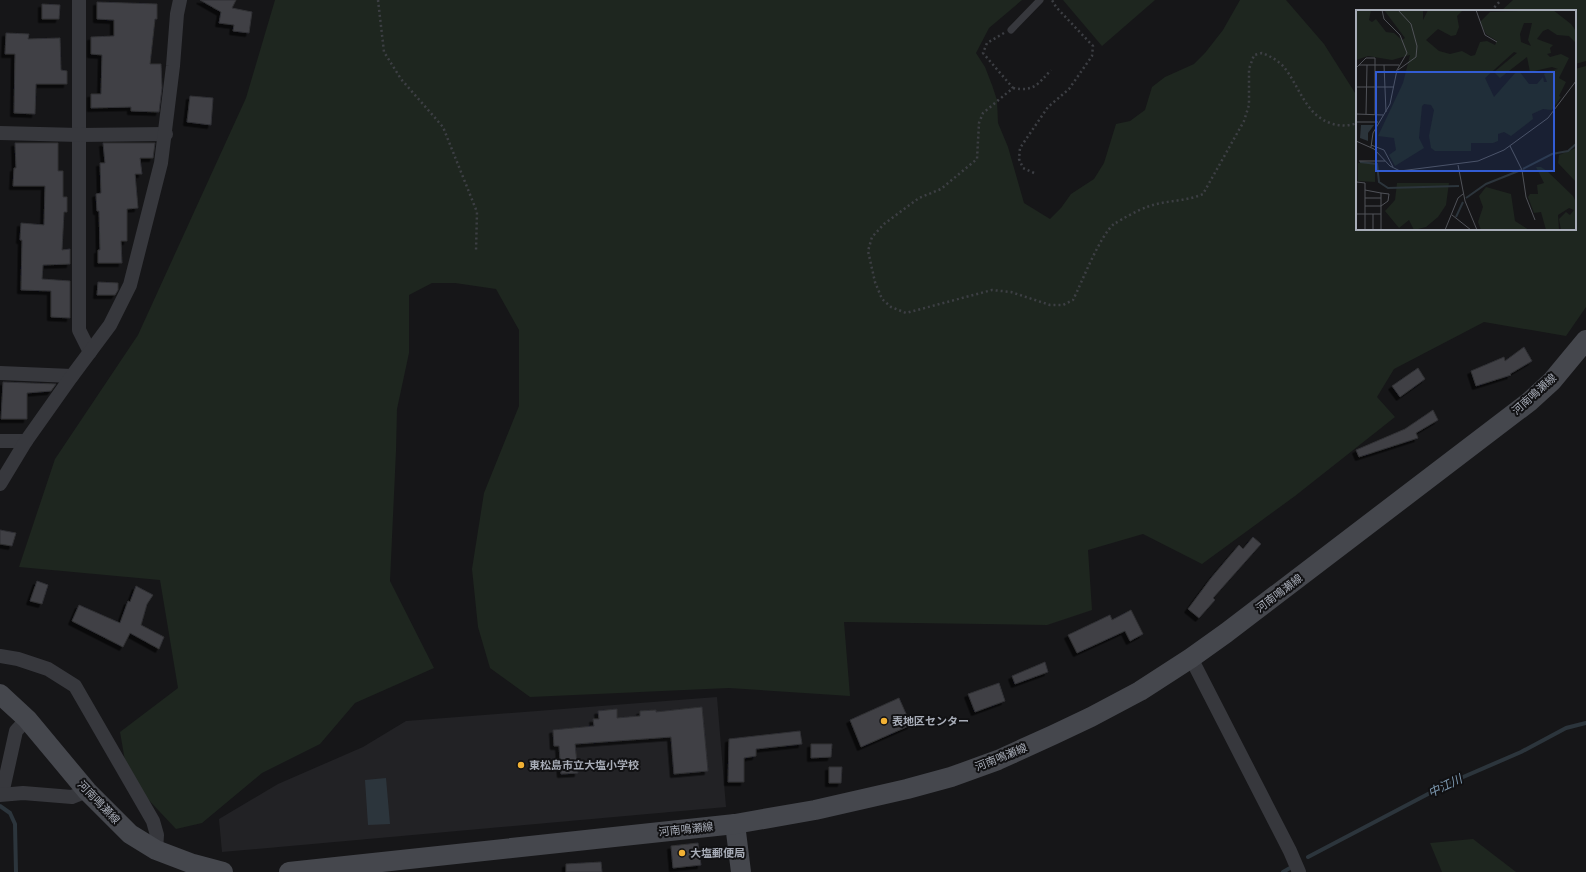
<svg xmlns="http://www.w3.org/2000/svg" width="1586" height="872" viewBox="0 0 1586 872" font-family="Cabin,'Noto Sans JP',sans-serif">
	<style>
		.built { fill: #222225 }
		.green { fill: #1e261f }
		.water { fill: #2c353c }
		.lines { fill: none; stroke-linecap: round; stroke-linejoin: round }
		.stream { stroke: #2c353c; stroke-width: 4 }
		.building { fill: #404145; stroke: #303034; filter: url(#shadow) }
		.path { stroke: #3d3f44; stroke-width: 2.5; stroke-dasharray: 2 3; stroke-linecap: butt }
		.service { stroke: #37383d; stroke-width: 7 }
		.minor { stroke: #37383d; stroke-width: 14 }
		.secondary { stroke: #45474d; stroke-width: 20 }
		.poi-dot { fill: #f2b134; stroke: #111113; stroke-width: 1.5 }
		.labels { text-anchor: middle; stroke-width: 4; stroke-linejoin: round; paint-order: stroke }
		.street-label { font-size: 11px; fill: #a8adb8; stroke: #111113 }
		.poi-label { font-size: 11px; font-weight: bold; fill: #a8adb8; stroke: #111113; text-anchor: start }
		.water-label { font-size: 12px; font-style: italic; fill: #7f9bb3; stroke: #111113 }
		.inset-river { fill: none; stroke: #2c353c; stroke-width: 2 }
		.inset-road { fill: none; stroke: #505258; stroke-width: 1 }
		.view { fill: #325cd3; fill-opacity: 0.15; stroke: #325cd3; stroke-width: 2 }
		.inset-edge { fill: none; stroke: #a8adb8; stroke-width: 2 }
	</style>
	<defs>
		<filter id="shadow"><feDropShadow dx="-3.5" dy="3.5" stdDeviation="0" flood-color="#0009"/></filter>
	</defs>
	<rect width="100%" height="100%" fill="#161618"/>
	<!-- built -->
	<path class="built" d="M717,697L726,807L222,852L219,819L278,784L363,747L406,721Z"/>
	<!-- green -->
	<g class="green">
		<path d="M275,0H1022L989,28L976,53L985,67L992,85L997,100L998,123L1008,147L1024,203L1050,219L1061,208L1071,194L1094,179L1104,163L1116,124L1130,121L1145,110L1152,87L1165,77L1194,64L1205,53L1223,30L1240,0H1286L1324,44L1357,96V229H1575V69L1586,66V307L1566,336L1484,322L1394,369L1377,397L1395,417L1295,496L1202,564L1143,534L1088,550L1092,610L1047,625L844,622L850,696L729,688L530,697L490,668L478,627L472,569L484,493L519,406V330L496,289L455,283H432L409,295V353L397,409L396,451L390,581L434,668L355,703L320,744L262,773L202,823L176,829L128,778L120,732L178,688L160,580L19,567L55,459L138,335L246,98Z"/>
		<path d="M1063,0H1155L1102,46Z"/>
		<path d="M1513,0H1586V61L1575,64V11H1501Z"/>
		<path d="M1473,839L1516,872H1442L1430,843Z"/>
	</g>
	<!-- water -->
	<path class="water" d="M386,778L390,824L368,825L365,780Z"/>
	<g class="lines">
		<!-- stream -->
		<g class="stream">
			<path d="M0,806L10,813L15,824L16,872"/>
			<path d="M1308,857L1447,784L1521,752L1566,728L1586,723"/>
			<path d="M1283,872L1290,868"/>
		</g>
	</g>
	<!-- building -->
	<g class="building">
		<path d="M200,0H236L232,8L252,12L249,33L233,31L234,25L219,23L221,12Z"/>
		<path d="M97,2L157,4V19H155L150,64H161L162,88L159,112L131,111V107L91,108V94H101L102,55L91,54V37L114,36V20L97,19Z"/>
		<path d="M42,4L60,5L59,19H42Z"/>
		<path d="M6,33L29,34L28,39L60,38L61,70L67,71V84H36L35,114L14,113L15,54H5Z"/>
		<path d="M190,96L213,98L211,125L187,122Z"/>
		<path d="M15,143H58V171H63V197H67V212H64L62,250L70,249V264L43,265L42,279L70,281V318L51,317V291L21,290L22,240H20L21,223L44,225L45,186H13L14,168H16Z"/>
		<path d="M103,143H155L153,158H140L142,174H135L138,208L127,209V241H121L122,263H98V250H100L99,211H97L96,194L101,193L100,163H105Z"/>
		<path d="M98,282L118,283V290L115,295H97Z"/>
		<path d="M1524,347L1532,361L1510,374L1511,375L1476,386L1471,371L1504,357L1505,361Z"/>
		<path d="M1418,368L1425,379L1400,397L1392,386Z"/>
		<path d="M3,382L56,384L51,391L27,393V419H1Z"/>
		<path d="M1433,410L1438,420L1416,433L1418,438L1359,457L1356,450L1405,429Z"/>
		<path d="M0,530L16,533L12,546L0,544Z"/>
		<path d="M1253,537L1261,544L1213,598L1215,600L1199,618L1188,609L1211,578L1239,545L1243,549Z"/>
		<path d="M37,581L48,585L42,604L30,601Z"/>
		<path d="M136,586L153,595L147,604L141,625L164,637L159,649L130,633L123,647L72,621L79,605L120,623L128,601L130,602Z"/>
		<path d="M1131,610L1143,634L1130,641L1125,631L1077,653L1068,635L1110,615L1112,620Z"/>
		<path d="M1045,662L1048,672L1015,684L1012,676Z"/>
		<path d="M999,683L1005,701L975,712L968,694Z"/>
		<path d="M899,698L911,725L861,747L850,720Z"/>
		<path d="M702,707L708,771L674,774L671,737L575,744L578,773L561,774L559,746H554L553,730L594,726L593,719H599L598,711L617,709V718L640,716V711L656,710V712Z"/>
		<path d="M800,731L802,744L756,749V756L744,758V782H728L729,739Z"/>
		<path d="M811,744H832L831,757L811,758Z"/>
		<path d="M829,767H842L841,783H829Z"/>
		<path d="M698,843L701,865L673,868L671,846Z"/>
		<path d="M601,862L602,872H566V864Z"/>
	</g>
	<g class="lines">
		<!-- path -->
		<g class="path">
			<path d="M378,0L384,52L401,79L443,127L477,212L476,251"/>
			<path d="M1491,11L1501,0"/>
			<path d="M1004,33L987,43L983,53L1013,88L983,113L979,123L977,159L941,189L919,198L884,224L872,237L868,251L875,282L882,299L891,307L906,313L992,290L1011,292L1050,305H1063L1073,300C1082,282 1100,235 1114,224C1122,219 1138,210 1147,207C1165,200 1185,202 1203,194L1244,121L1249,105V69L1254,55L1262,53C1270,56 1277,60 1283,66C1300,86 1305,116 1333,124C1340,126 1349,126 1357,123"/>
			<path d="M1013,88C1034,92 1038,84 1051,70"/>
			<path d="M1034,173L1023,168L1019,159L1020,148L1048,107L1069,89L1092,56L1093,46L1056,7L1052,0"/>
		</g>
		<!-- service -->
		<path class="service" d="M1011,30L1040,0"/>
		<!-- minor -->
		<g class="minor">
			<path d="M79,0V330L90,352"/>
			<path d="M0,133L79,135L166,134"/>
			<path d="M0,373L72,376"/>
			<path d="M0,441H26"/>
			<path d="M0,484L26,441L72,376L110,325L130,285L161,163L173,66L177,14L180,0"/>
			<path d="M0,656L18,659L48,669L75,686L153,821L157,835L156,850"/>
			<path d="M1191,658L1290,851L1299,872"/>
			<path d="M2,794L16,731L27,719"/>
			<path d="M0,795L23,793L72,797L87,791"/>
		</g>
		<!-- secondary -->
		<g class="secondary">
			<path d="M0,694L27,719L87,791L130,834L156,850L193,864L223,872"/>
			<path d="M735,824L741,872"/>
			<path d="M289,872L735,824L815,810L907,789L951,777L998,760L1053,735L1091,717L1140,691L1191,658L1226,633L1529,402L1552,381L1586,340"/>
		</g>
	</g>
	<!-- markers -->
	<g class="poi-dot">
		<circle cx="884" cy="721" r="4"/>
		<circle cx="521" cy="765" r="4"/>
		<circle cx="682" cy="853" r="4"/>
	</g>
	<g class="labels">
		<!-- street labels -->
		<g class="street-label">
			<text transform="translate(1534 394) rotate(-42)" y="4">河南鳴瀬線</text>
			<text transform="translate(1279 593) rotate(-37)" y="4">河南鳴瀬線</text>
			<text transform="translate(1001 757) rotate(-22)" y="4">河南鳴瀬線</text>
			<text transform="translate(99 802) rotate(46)" y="4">河南鳴瀬線</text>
			<text transform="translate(686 829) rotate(-6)" y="4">河南鳴瀬線</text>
		</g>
		<!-- poi labels -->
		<g class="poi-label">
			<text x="892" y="725">表地区センター</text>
			<text x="529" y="769">東松島市立大塩小学校</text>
			<text x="690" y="857">大塩郵便局</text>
		</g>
		<!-- water labels -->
		<g class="water-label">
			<text transform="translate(1445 786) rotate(-26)" y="4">中江川</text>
		</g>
	</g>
	<!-- overview -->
	<g transform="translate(1356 10)">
		<rect width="220" height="220" fill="#161618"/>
		<path d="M0,0H15L13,10L16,12L20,9L30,22L38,23L46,30L49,28L28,0H67V10L72,0H107L101,6L103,17L100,25L95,26L82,19L70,30L83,41L94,44L106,41L115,46L119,45L124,32L131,31L139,35L141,31L130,24L124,12L134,2L197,0L215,14L220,21V33L213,26L201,25L192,19L187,21L181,29L197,35L194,38L195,43L191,44L194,47L205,44L213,48L203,68L210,72L203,86L205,87L196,100L187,99L176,104L177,109L155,126L148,122L142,124V131L137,133H115V141H79L75,138L73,126L78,100L75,95L68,94L66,96L63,128L68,138L39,156L33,145L40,140L38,128L22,126L47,73L54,45L36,50L12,46L0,50ZM168,13H176L172,30L175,36L165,32L164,24ZM158,42L161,43L138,62L144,68L171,47L174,62L196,57L202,59L192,61L188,64L191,72H188L187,67L181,74H173L163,61L160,62L138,87L129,68ZM220,138V172L202,153L203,145ZM2,153H19V172L2,171ZM180,157H185L191,161L217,186L220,192V220H205L203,209L210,202L214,205L218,200L213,198L202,205L203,220H190L185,202L178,203L172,187L174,184H182L181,175L188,173ZM41,173H93L90,195L82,207L70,217L58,220L53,210L43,218L29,201L39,190ZM130,177L155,184L159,211L173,220H125L122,212L127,197L123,186Z" fill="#1e261f" fill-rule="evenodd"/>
		<path d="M5,115H18L12,123V131L4,128Z" fill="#2c353c"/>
		<path class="inset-river" d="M4,152L21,154L23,172L32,178L103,176M167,159L196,144L212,141L220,134M110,188L130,174L165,160M100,207L107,192"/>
		<path class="inset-road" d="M120,0L129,25L141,32M3,55H43M28,55L30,102M0,58V220M0,58L10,48H19V104M42,60L60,47L61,36L55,14L42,0M0,77H38M0,104L27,105M10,104L11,55M1,112H22M0,131L18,139L34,156L44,161L122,151L148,140L192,108L220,71M15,135L28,140L37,157M154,136L166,160L170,187L179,210M15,137L17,123L34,94L41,60L51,43L44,25L28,9L26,0M3,151H29M102,155L109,191L121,220M1,172L9,173V220M9,180L25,183V220M9,188H25M9,196H25L32,191L33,184L25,183M0,204H25M17,204V220M96,205L115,220M89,220L102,188L107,184"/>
		<path class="view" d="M20,62H198V161H20Z"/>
		<rect width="220" height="220" class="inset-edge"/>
	</g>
</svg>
